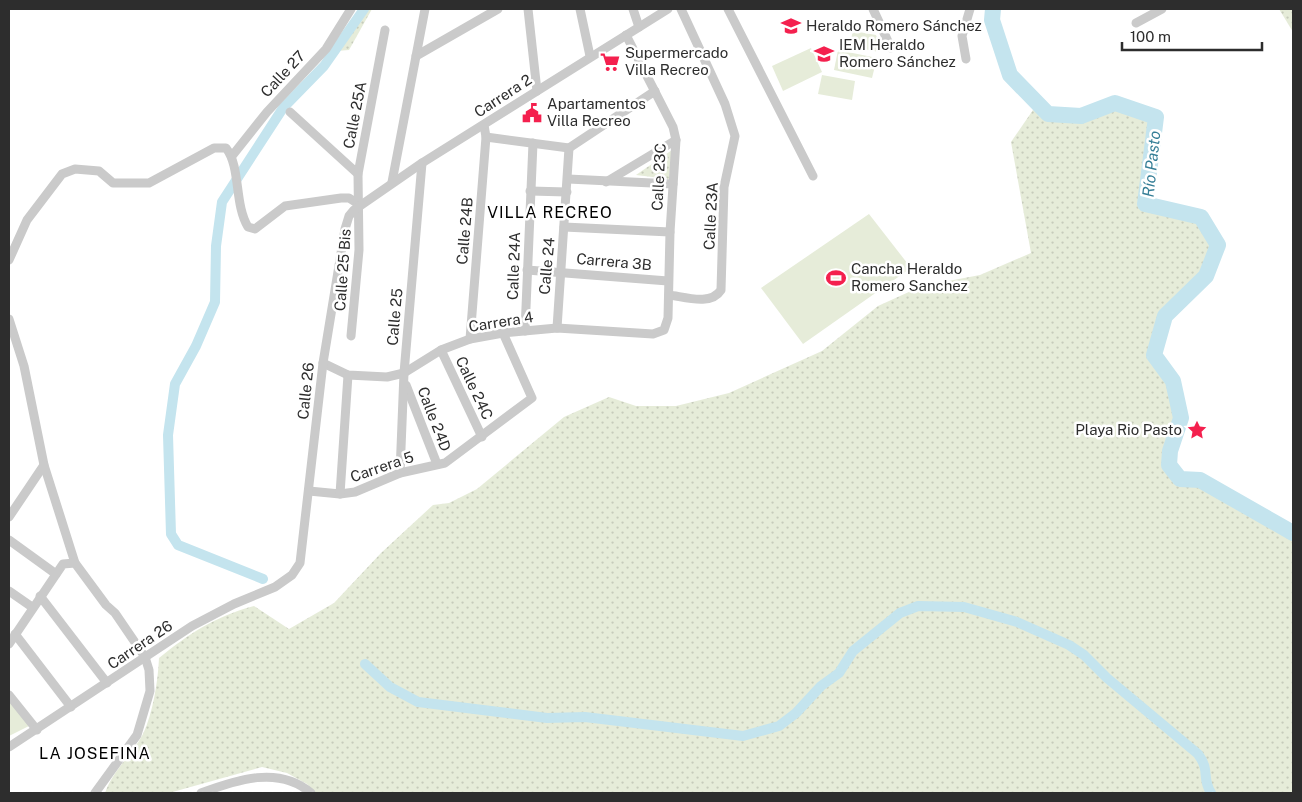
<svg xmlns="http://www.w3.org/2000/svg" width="1302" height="802" viewBox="0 0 1302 802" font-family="'Public Sans',sans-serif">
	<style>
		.grass { fill: url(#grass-dots) }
		.park { fill: #e6ecd9 }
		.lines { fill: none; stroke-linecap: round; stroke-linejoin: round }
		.canal { stroke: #c4e4ee; stroke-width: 10 }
		.river { stroke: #c4e4ee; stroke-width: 16 }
		.street { stroke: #cacaca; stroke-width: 9 }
		.labels { text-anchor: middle; stroke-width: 5; stroke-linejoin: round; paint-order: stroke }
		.poi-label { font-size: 15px; fill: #2d2d2d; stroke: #fff; text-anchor: start }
		.street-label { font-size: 15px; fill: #2d2d2d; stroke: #fff }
		.water-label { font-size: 16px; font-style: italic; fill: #357e96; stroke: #fff }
		.neighbourhood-label { font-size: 16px; letter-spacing: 1px; fill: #000; stroke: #fff }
	</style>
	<defs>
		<pattern id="grass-dots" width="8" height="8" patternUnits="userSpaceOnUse" patternTransform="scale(1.25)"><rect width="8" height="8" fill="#e6ecd9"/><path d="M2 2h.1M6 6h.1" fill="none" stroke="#c6cbbb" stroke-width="1.8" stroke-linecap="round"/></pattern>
	</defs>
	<rect width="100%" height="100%" fill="#fff"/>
	<!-- grass -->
	<g class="grass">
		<path d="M362,9H372L349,50L337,51Z"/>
		<path d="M1279,9H1293V32Z"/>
		<path d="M1115,103L1156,117L1145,204L1201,217L1218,245L1203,280L1165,316L1154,354L1173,381L1181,418L1170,451L1169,465L1180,479L1200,480L1293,533V793H315L307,784L287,773L262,767L169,793H105C113,770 132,755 143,734C153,713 158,681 159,658C190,633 214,617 254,606L289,629L334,603L381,553L433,505L449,503L477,489L564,417L609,397L636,406H676L729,393L822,351L878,306L922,286L980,275L1031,253L1011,142L1033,110L1048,114L1081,116Z"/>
		<path d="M672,150L669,179L636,175Z"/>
	</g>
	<!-- park -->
	<g class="park">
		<path d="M853,31L876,35L880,46L879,52L849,46Z"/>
		<path d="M811,48L822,72L783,91L772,66Z"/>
		<path d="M838,50L877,58L872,78L834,70Z"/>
		<path d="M822,75L855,81L852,100L818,94Z"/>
		<path d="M869,214L911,268L803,344L761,288Z"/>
		<path d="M9,699L29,726L9,736Z"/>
	</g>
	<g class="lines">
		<!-- canal -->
		<g class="canal">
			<path d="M263,579L178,545L171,534L168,435L175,384L196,346L215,302L216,246L222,202L283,108L324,66L364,9"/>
			<path d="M365,664L390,687L418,702L547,718L585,717L743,736L779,726L796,713L821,686L839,673L853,651L900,613L918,606L964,607L1017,622L1069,645L1084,655L1107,678L1198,754C1211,772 1201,777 1211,793"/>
		</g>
		<!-- river -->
		<path class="river" d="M993,9L992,20L1010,75L1048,114L1081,116L1115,103L1156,117L1145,204L1201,217L1218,245L1206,276L1165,316L1154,355L1173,381L1181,418L1170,451L1169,465L1180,479L1200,480L1293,533"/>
		<!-- street -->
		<g class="street">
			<path d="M528,9L537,91"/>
			<path d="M580,9L590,56"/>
			<path d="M633,9L639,27"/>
			<path d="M728,9L813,176"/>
			<path d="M873,9L891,48"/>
			<path d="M1136,23L1162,9"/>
			<path d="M416,56L498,9"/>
			<path d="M966,59L962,36L970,9"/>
			<path d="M290,112L358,174"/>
			<path d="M486,137L569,148L655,91"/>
			<path d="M232,156L267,112L326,49L351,9"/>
			<path d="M568,179L673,184"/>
			<path d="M392,182L425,9"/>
			<path d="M606,182L676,140"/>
			<path d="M530,191L567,192"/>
			<path d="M564,227L670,232"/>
			<path d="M9,260L27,220L62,174L75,169L99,171L113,183H149L214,148H226C241,167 234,204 248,227L255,229L285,206L341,198H349L360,205"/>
			<path d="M527,270L668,281"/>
			<path d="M669,295C685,297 711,306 721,290L724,187L735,136L725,104L681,9"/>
			<path d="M9,319L24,366L44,465L75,563L106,605L115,613L145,657L149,670L150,691L137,735L95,793"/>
			<path d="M557,328L569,148"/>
			<path d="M525,331L533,143"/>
			<path d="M351,336L359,250L358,174L385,30"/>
			<path d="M470,339L486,137L484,125"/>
			<path d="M441,350L482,437"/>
			<path d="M323,363L348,375L387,377L404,373L441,350L470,339L503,333L557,328L653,334L664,330L668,318L670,232L676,140L673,127L626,35"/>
			<path d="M406,385L437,464"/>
			<path d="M400,473L404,373L422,163"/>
			<path d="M309,491L340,494L355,492L400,473L445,463L532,398L503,333"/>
			<path d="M340,494L348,375"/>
			<path d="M9,517L44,465"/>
			<path d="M9,540L56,574"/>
			<path d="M9,591L32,607"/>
			<path d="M40,596L107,683"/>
			<path d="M15,634L71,707"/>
			<path d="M9,644L63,564L75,563"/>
			<path d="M9,695L37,730"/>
			<path d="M9,747L192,626L234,604L275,587L292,575L300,563L323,363L345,229L349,216L354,210L422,163L668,9"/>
			<path d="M201,793C236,780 279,765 311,793"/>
		</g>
	</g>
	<!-- icons -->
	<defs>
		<symbol id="school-bare" viewBox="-9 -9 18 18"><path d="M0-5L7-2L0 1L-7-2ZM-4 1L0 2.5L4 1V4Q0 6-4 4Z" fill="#f4204e" stroke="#fff" stroke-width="2.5" paint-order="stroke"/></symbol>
		<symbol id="supermarket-bare" viewBox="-9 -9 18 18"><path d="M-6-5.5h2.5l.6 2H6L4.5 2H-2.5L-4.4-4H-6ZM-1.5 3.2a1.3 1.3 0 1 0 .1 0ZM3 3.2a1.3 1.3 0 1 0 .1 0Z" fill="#f4204e" stroke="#fff" stroke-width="2.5" paint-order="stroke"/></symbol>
		<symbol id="civic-bare" viewBox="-9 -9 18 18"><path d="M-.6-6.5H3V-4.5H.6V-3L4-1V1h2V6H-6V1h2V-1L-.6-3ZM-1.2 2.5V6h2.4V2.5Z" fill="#f4204e" stroke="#fff" stroke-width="2.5" paint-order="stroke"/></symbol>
		<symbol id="stadium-bare" viewBox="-9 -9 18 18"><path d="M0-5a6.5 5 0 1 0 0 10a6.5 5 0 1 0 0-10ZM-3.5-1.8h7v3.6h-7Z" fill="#f4204e" stroke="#fff" stroke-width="2.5" paint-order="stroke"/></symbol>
		<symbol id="sight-bare" viewBox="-9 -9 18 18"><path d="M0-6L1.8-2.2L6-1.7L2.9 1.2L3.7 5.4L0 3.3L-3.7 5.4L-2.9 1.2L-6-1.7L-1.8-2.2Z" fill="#f4204e" stroke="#fff" stroke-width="2.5" paint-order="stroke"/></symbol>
	</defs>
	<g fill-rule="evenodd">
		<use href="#school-bare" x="777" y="12" width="28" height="28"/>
		<use href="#school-bare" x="810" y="40" width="28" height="28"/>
		<use href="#supermarket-bare" x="596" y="48" width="28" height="28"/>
		<use href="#civic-bare" x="518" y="99" width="28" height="28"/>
		<use href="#stadium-bare" x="822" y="264" width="28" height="28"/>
		<use href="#sight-bare" x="1183" y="416" width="28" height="28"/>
	</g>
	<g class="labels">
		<!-- poi labels -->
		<g class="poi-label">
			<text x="806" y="31">Heraldo Romero Sánchez</text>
			<text x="839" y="50">IEM Heraldo<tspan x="839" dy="17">Romero Sánchez</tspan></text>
			<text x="625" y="58">Supermercado<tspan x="625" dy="17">Villa Recreo</tspan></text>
			<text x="547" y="109">Apartamentos<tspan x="547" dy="17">Villa Recreo</tspan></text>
			<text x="851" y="274">Cancha Heraldo<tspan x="851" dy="17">Romero Sanchez</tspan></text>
			<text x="1182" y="435" text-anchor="end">Playa Rio Pasto</text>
		</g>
		<!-- street labels -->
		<g class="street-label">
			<text transform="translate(283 74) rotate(-47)" y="5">Calle 27</text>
			<text transform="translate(503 96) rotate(-33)" y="5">Carrera 2</text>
			<text transform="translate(355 115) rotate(-79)" y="5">Calle 25A</text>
			<text transform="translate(659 177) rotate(-87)" y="5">Calle 23C</text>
			<text transform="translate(711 216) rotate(-87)" y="5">Calle 23A</text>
			<text transform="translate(465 231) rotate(-85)" y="5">Calle 24B</text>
			<text transform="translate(614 262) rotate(5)" y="5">Carrera 3B</text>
			<text transform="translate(514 266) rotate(-88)" y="5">Calle 24A</text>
			<text transform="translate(547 266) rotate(-85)" y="5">Calle 24</text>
			<text transform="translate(343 270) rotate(-86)" y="5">Calle 25 Bis</text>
			<text transform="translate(395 317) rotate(-85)" y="5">Calle 25</text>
			<text transform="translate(501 322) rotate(-9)" y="5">Carrera 4</text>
			<text transform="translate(474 388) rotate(65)" y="5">Calle 24C</text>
			<text transform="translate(306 391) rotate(-84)" y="5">Calle 26</text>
			<text transform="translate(434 419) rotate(69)" y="5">Calle 24D</text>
			<text transform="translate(382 467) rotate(-19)" y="5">Carrera 5</text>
			<text transform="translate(140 645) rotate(-34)" y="5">Carrera 26</text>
		</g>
		<!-- water labels -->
		<g class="water-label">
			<text transform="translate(1151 164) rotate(-84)" y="6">Río Pasto</text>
		</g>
		<!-- neighbourhood labels -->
		<g class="neighbourhood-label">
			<text x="550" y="218">VILLA RECREO</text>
			<text x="95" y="759">LA JOSEFINA</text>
		</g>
	</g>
	<!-- border -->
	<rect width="1302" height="802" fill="none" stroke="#2d2d2d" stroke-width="20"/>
	<!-- scale -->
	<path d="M1122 42v8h140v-8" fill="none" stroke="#2d2d2d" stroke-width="2.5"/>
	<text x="1130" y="42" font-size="15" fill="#2d2d2d" stroke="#ffffff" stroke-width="4" paint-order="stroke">100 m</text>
</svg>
